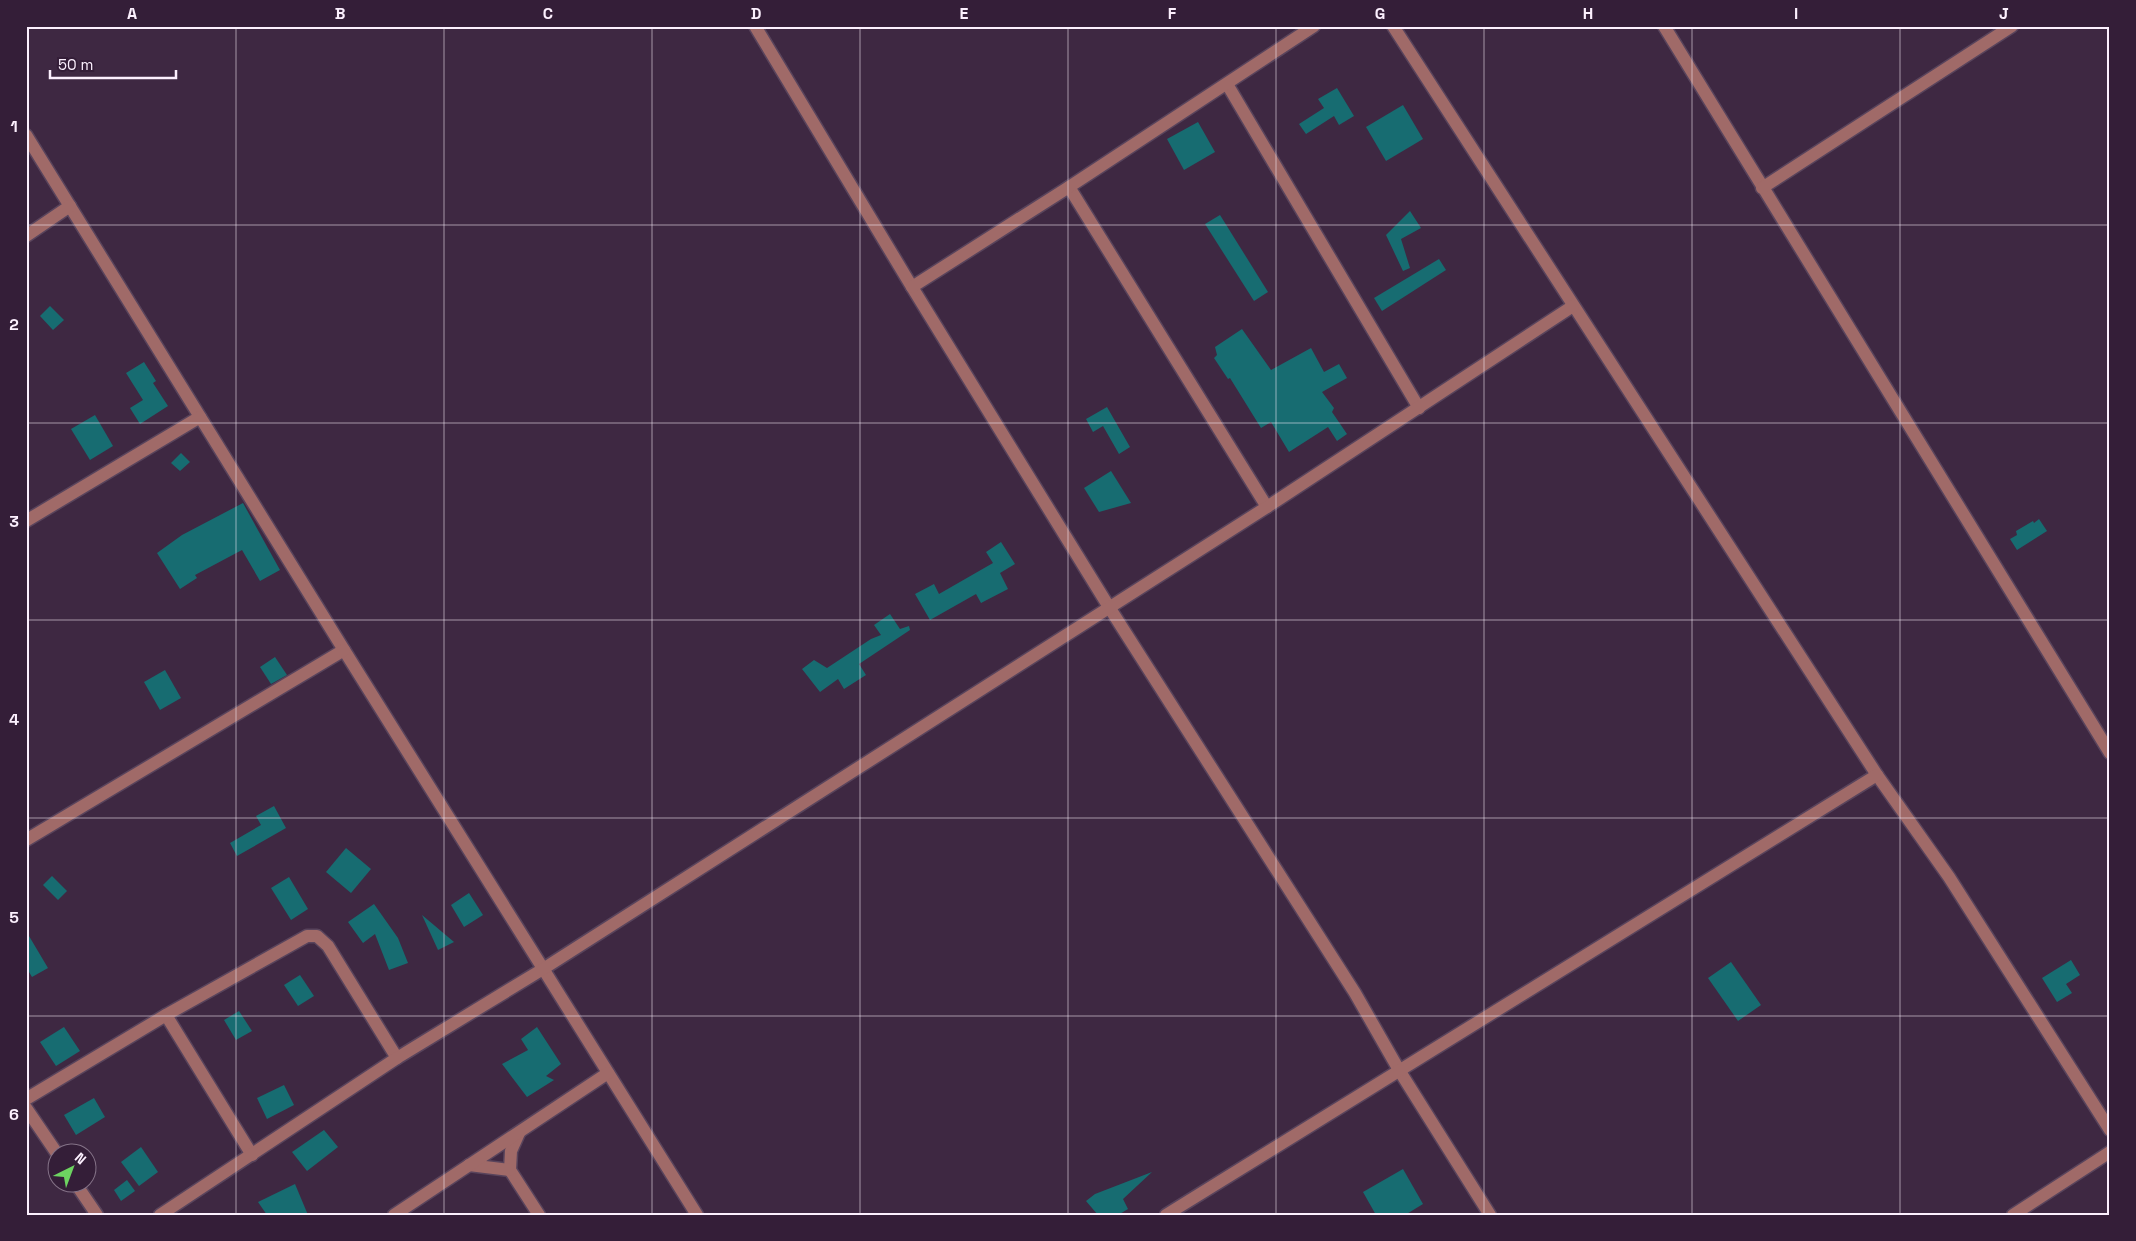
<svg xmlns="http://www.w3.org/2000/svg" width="2136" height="1241" viewBox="0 0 2136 1241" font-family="'Space Grotesk',sans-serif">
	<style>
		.building { fill: #176c71 }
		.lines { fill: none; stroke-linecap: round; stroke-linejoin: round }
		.minor-casing { stroke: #59445c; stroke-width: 15 }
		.minor { stroke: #a06a68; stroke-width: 12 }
		.grid { fill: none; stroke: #fcf0fe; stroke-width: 1; stroke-opacity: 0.55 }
		.neatline { fill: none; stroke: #fcf0fe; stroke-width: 2 }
		.grid-label { font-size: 16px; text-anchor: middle; font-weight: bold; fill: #fcf0fe }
	</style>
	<rect width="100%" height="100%" fill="#3e2842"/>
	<!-- building -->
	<g class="building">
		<path d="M1337,88L1354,116L1339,125L1334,116L1306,134L1299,124L1324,108L1318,99Z"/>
		<path d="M1403,105L1423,139L1386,161L1366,127Z"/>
		<path d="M1198,122L1215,152L1184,170L1167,139Z"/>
		<path d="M1410,211L1421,228L1401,239L1410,268L1403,271L1386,235Z"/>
		<path d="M1220,215L1268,292L1254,301L1205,224Z"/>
		<path d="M1439,259L1446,270L1382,311L1374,298Z"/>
		<path d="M50,306L64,320L53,330L40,316Z"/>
		<path d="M1242,329L1271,370L1311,348L1324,372L1339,364L1347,378L1322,392L1334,408L1332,412L1347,434L1337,441L1328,427L1289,452L1271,422L1261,428L1230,378L1228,379L1214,358L1217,355L1215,347Z"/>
		<path d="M144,362L156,381L153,383L168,406L140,424L130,408L143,400L126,373Z"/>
		<path d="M1107,407L1130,447L1119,454L1103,426L1093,432L1086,419Z"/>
		<path d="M95,415L113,446L90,460L71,429Z"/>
		<path d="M181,453L190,462L180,471L171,463Z"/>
		<path d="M1111,471L1131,503L1099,512L1084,488Z"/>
		<path d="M243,503L280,570L260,581L242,550L195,575L197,578L180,589L157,553L182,535Z"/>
		<path d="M2039,519L2047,531L2017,550L2010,539L2017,535L2016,531L2033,521L2034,523Z"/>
		<path d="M1001,542L1015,564L1000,573L1008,589L981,603L976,594L930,620L915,594L934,584L939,594L993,563L986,552Z"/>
		<path d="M890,614L900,629L909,626L910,630L859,664L866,675L844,689L838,679L820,692L802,669L814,660L827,668L871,639L881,635L874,625Z"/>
		<path d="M275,657L287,675L271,684L260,667Z"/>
		<path d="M165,670L181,698L160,710L144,682Z"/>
		<path d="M274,806L286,828L237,856L230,843L261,825L256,816Z"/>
		<path d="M346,848L371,869L351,893L326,872Z"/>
		<path d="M52,876L67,891L58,900L43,885Z"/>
		<path d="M289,877L308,909L291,920L271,888Z"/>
		<path d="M469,893L483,915L464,927L451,905Z"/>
		<path d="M374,904L398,938L408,963L389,970L375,934L363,943L348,922Z"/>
		<path d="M422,915L454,942L438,950Z"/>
		<path d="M26,931L48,968L32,977L26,967Z"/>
		<path d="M2071,960L2080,975L2066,984L2072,993L2057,1002L2042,978Z"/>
		<path d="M1731,962L1761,1005L1738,1021L1708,978Z"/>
		<path d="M300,975L314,996L298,1006L284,985Z"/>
		<path d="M239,1011L252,1031L236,1040L224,1020Z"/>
		<path d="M64,1027L80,1051L56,1066L40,1042Z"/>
		<path d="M537,1027L561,1064L546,1076L554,1080L527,1097L502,1064L528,1050L521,1039Z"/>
		<path d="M284,1085L294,1105L267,1119L257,1098Z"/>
		<path d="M94,1098L105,1117L76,1135L64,1115Z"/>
		<path d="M324,1130L338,1147L307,1171L292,1152Z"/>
		<path d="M141,1147L158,1172L139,1186L121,1162Z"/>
		<path d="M1403,1169L1423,1204L1405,1215H1376L1363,1192Z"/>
		<path d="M1152,1172L1123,1199L1128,1209L1118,1215H1098L1086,1201L1095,1194Z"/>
		<path d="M127,1180L135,1191L121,1201L114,1190Z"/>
		<path d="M295,1184L308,1215H267L258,1202Z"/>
	</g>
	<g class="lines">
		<defs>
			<g id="minor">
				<path d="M755,26L912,287L1109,607L1355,993L1399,1070L1490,1215"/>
				<path d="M1393,26L1877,775L1949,877L2110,1130"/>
				<path d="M1664,26L2110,753"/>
				<path d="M1227,84L1419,408"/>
				<path d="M26,135L344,650L697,1215"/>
				<path d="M1069,187L1267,507"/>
				<path d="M1762,188L2012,26"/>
				<path d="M26,236L70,206"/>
				<path d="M912,287L1069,187L1314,26"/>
				<path d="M26,521L200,417"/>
				<path d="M26,840L344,650"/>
				<path d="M166,1015L252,1155"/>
				<path d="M26,1099L166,1015L307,936H317L328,946L397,1058"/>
				<path d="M26,1108L58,1155"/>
				<path d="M519,1133L511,1151L510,1170L539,1215"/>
				<path d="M469,1165L510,1170"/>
				<path d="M76,1184L97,1215"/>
				<path d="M160,1215L397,1058L543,969L1267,507L1573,306"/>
				<path d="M394,1215L608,1073"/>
				<path d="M1166,1215L1877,775"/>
				<path d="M2013,1215L2110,1152"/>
			</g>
		</defs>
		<!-- minor casing -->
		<use href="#minor" class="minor-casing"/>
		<!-- minor -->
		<use href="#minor" class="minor"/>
	</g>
	<!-- grid -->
	<path class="grid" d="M236,26V1215M444,26V1215M652,26V1215M860,26V1215M1068,26V1215M1276,26V1215M1484,26V1215M1692,26V1215M1900,26V1215M26,225H2110M26,423H2110M26,620H2110M26,818H2110M26,1016H2110"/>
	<!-- border -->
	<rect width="2136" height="1241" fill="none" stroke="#341e38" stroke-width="55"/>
	<!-- north arrow -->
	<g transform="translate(72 1168) rotate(42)"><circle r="24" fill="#341e38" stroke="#847287"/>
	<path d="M0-4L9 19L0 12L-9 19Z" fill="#6dd361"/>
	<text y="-8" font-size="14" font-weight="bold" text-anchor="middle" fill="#fcf0fe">N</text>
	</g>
	<!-- scale -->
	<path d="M50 70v8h126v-8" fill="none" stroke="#fcf0fe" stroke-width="2.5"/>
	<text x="58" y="70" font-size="15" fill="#fcf0fe" stroke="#341e38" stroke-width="4" paint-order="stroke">50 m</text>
	<rect x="28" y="28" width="2080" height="1186" class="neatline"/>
	<g class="grid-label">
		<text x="132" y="19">A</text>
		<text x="340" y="19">B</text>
		<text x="548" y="19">C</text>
		<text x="756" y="19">D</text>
		<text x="964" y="19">E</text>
		<text x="1172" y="19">F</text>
		<text x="1380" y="19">G</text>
		<text x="1588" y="19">H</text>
		<text x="1796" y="19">I</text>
		<text x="2004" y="19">J</text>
		<text x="14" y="132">1</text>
		<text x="14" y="330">2</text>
		<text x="14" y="527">3</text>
		<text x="14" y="725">4</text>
		<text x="14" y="923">5</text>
		<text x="14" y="1120">6</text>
	</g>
</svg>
